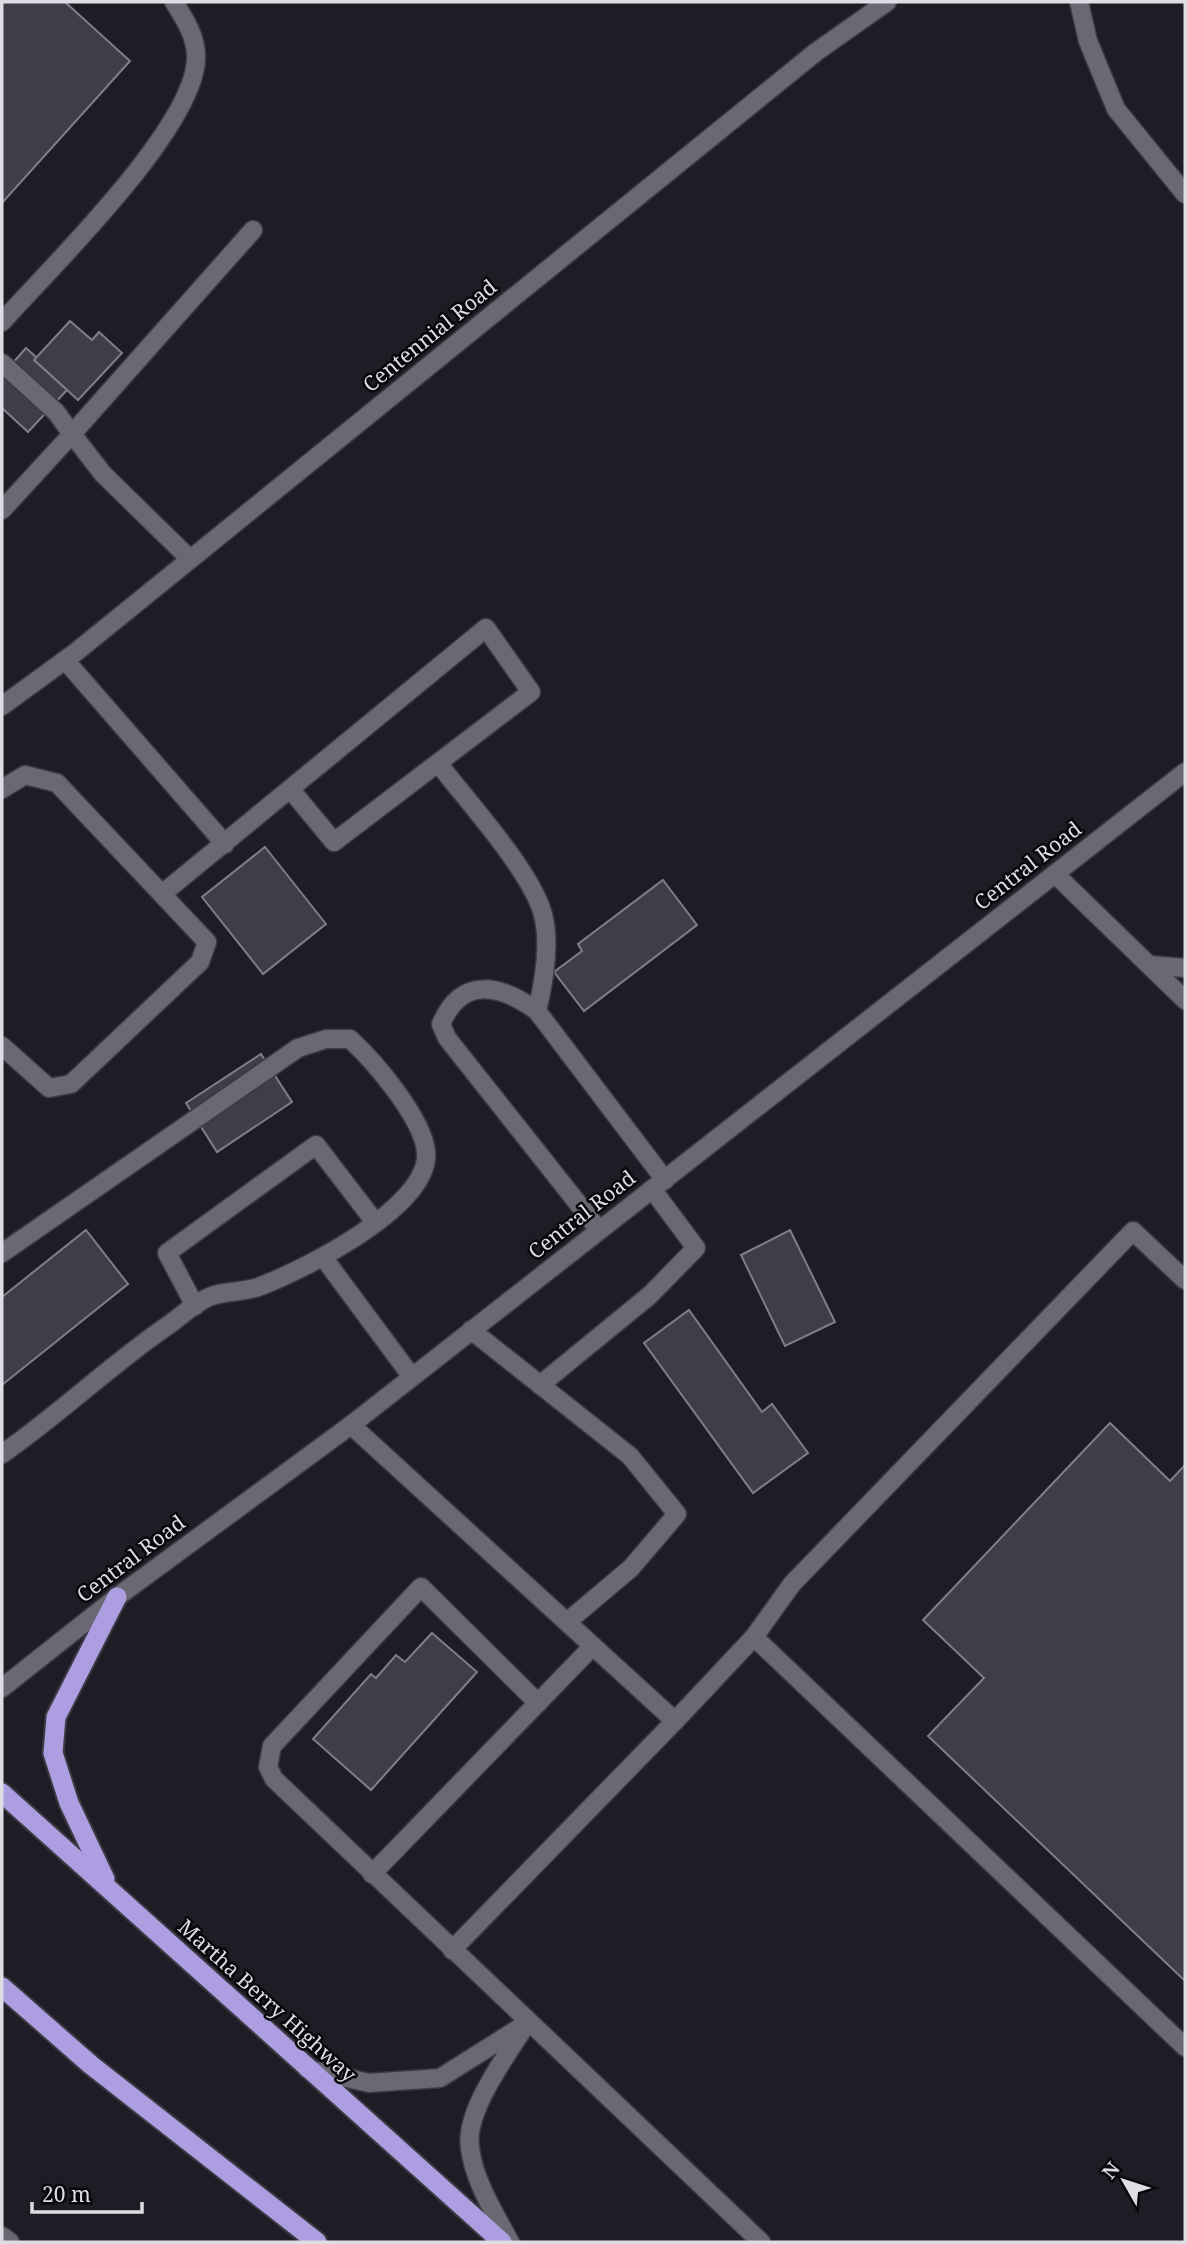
<svg xmlns="http://www.w3.org/2000/svg" width="1187" height="2244" viewBox="0 0 1187 2244" font-family="'Noto Serif',serif">
	<style>
		.building { fill: #3f3e48; stroke: #7f7e89; stroke-width: 2 }
		.lines { fill: none; stroke-linecap: round; stroke-linejoin: round }
		.service-casing { stroke: #3b3a42; stroke-width: 21 }
		.minor-casing { stroke: #3b3a42; stroke-width: 21 }
		.tertiary-casing { stroke: #3b3a42; stroke-width: 21 }
		.trunk-casing { stroke: #3b3a42; stroke-width: 23 }
		.service { stroke: #6a6873; stroke-width: 18 }
		.minor { stroke: #6a6873; stroke-width: 18 }
		.tertiary { stroke: #6a6873; stroke-width: 18 }
		.trunk { stroke: #ac9ee0; stroke-width: 19 }
		.labels { text-anchor: middle; stroke-width: 5; stroke-linejoin: round; paint-order: stroke }
		.street-label { font-size: 21px; fill: #dedde3; stroke: #08080b }
	</style>
	<rect width="100%" height="100%" fill="#1e1d26"/>
	<!-- building -->
	<g class="building">
		<path d="M2,2H65L130,61L2,203Z"/>
		<path d="M70,321L92,340L99,332L122,353L78,400L34,360Z"/>
		<path d="M26,348L36,357L34,360L67,390L28,432L2,408V375Z"/>
		<path d="M265,847L326,924L263,974L202,897Z"/>
		<path d="M663,880L697,925L584,1011L554,972L582,951L578,944Z"/>
		<path d="M261,1054L292,1102L217,1152L186,1103Z"/>
		<path d="M86,1230L128,1284L2,1385V1297Z"/>
		<path d="M790,1230L835,1322L785,1346L741,1255Z"/>
		<path d="M689,1310L762,1412L772,1404L808,1453L753,1493L644,1343Z"/>
		<path d="M1110,1423L1170,1481L1185,1465V1981L928,1736L984,1678L923,1620Z"/>
		<path d="M432,1633L477,1672L371,1790L313,1739L371,1674L376,1678L396,1655L405,1662Z"/>
	</g>
	<g class="lines">
		<defs>
			<g id="service">
				<path d="M1079,2L1088,41L1116,109L1185,194"/>
				<path d="M2,322C50,268 198,125 196,56C196,36 184,18 174,2"/>
				<path d="M2,363L56,412L72,434L2,510"/>
				<path d="M190,559L103,474L72,434L253,230"/>
				<path d="M65,660L225,844"/>
				<path d="M438,763C467,801 536,876 544,919C550,948 544,982 537,1011"/>
				<path d="M2,789L25,775L57,783L207,942L200,962L71,1084L49,1088L2,1046"/>
				<path d="M1055,874L1185,1000"/>
				<path d="M162,894L486,628L531,692L334,842L291,790"/>
				<path d="M1150,965L1185,968"/>
				<path d="M599,1230L447,1038L441,1024C462,975 501,985 537,1011L665,1180"/>
				<path d="M2,1253L298,1048L326,1039H350C374,1061 423,1118 426,1152C431,1206 305,1269 261,1286C245,1293 225,1290 209,1297C195,1303 182,1315 170,1324C111,1364 60,1414 2,1454"/>
				<path d="M323,1257L412,1377"/>
				<path d="M195,1306L167,1253L316,1145L375,1222"/>
				<path d="M471,1330L630,1456L677,1514L631,1568L567,1622"/>
				<path d="M540,1385L650,1295L696,1248L652,1189"/>
				<path d="M351,1425L675,1721L754,1637L1185,2047"/>
				<path d="M754,1637L792,1584L1133,1231L1185,1280"/>
				<path d="M538,1703L421,1587L272,1746L268,1767L274,1779L761,2242"/>
				<path d="M372,1874L593,1646"/>
				<path d="M452,1950L675,1721"/>
				<path d="M307,2069L369,2083L440,2078L521,2027"/>
				<path d="M510,2242C495,2214 474,2181 470,2148C464,2111 508,2054 527,2023"/>
			</g>
			<g id="minor">
				<path d="M2,706L76,652L816,52L887,2"/>
				<path d="M2,2236L10,2242"/>
			</g>
			<path id="tertiary" d="M2,1688L117,1597L351,1425L1185,772"/>
			<g id="trunk">
				<path d="M2,1793L502,2242"/>
				<path d="M105,1879L69,1803L53,1753L56,1717L117,1597"/>
				<path d="M2,1987L91,2065L317,2242"/>
			</g>
		</defs>
		<!-- service casing -->
		<use href="#service" class="service-casing"/>
		<!-- minor casing -->
		<use href="#minor" class="minor-casing"/>
		<!-- tertiary casing -->
		<use href="#tertiary" class="tertiary-casing"/>
		<!-- trunk casing -->
		<use href="#trunk" class="trunk-casing"/>
		<!-- service -->
		<use href="#service" class="service"/>
		<!-- minor -->
		<use href="#minor" class="minor"/>
		<!-- tertiary -->
		<use href="#tertiary" class="tertiary"/>
		<!-- trunk -->
		<use href="#trunk" class="trunk"/>
	</g>
	<g class="labels">
		<!-- street labels -->
		<g class="street-label">
			<text transform="translate(430 336) rotate(-39)" y="7">Centennial Road</text>
			<text transform="translate(1028 866) rotate(-38)" y="7">Central Road</text>
			<text transform="translate(582 1215) rotate(-38)" y="7">Central Road</text>
			<text transform="translate(131 1559) rotate(-37)" y="7">Central Road</text>
			<text transform="translate(267 2001) rotate(42)" y="7">Martha Berry Highway</text>
		</g>
	</g>
	<!-- border -->
	<rect width="1187" height="2244" fill="none" stroke="#dedde3" stroke-width="7"/>
	<!-- north arrow -->
	<g transform="translate(1124 2181) rotate(309)" stroke="#08080b" stroke-width="5" paint-order="stroke">
	<path d="M0-5L12 26L0 18L-12 26Z" fill="#dedde3"/>
	<text y="-10" font-size="19" font-weight="bold" text-anchor="middle" fill="#dedde3">N</text>
	</g>
	<!-- scale -->
	<path d="M32 2202v10h110v-10" fill="none" stroke="#dedde3" stroke-width="3.5"/>
	<text x="42" y="2202" font-size="21" fill="#dedde3" stroke="#08080b" stroke-width="5" paint-order="stroke">20 m</text>
</svg>
